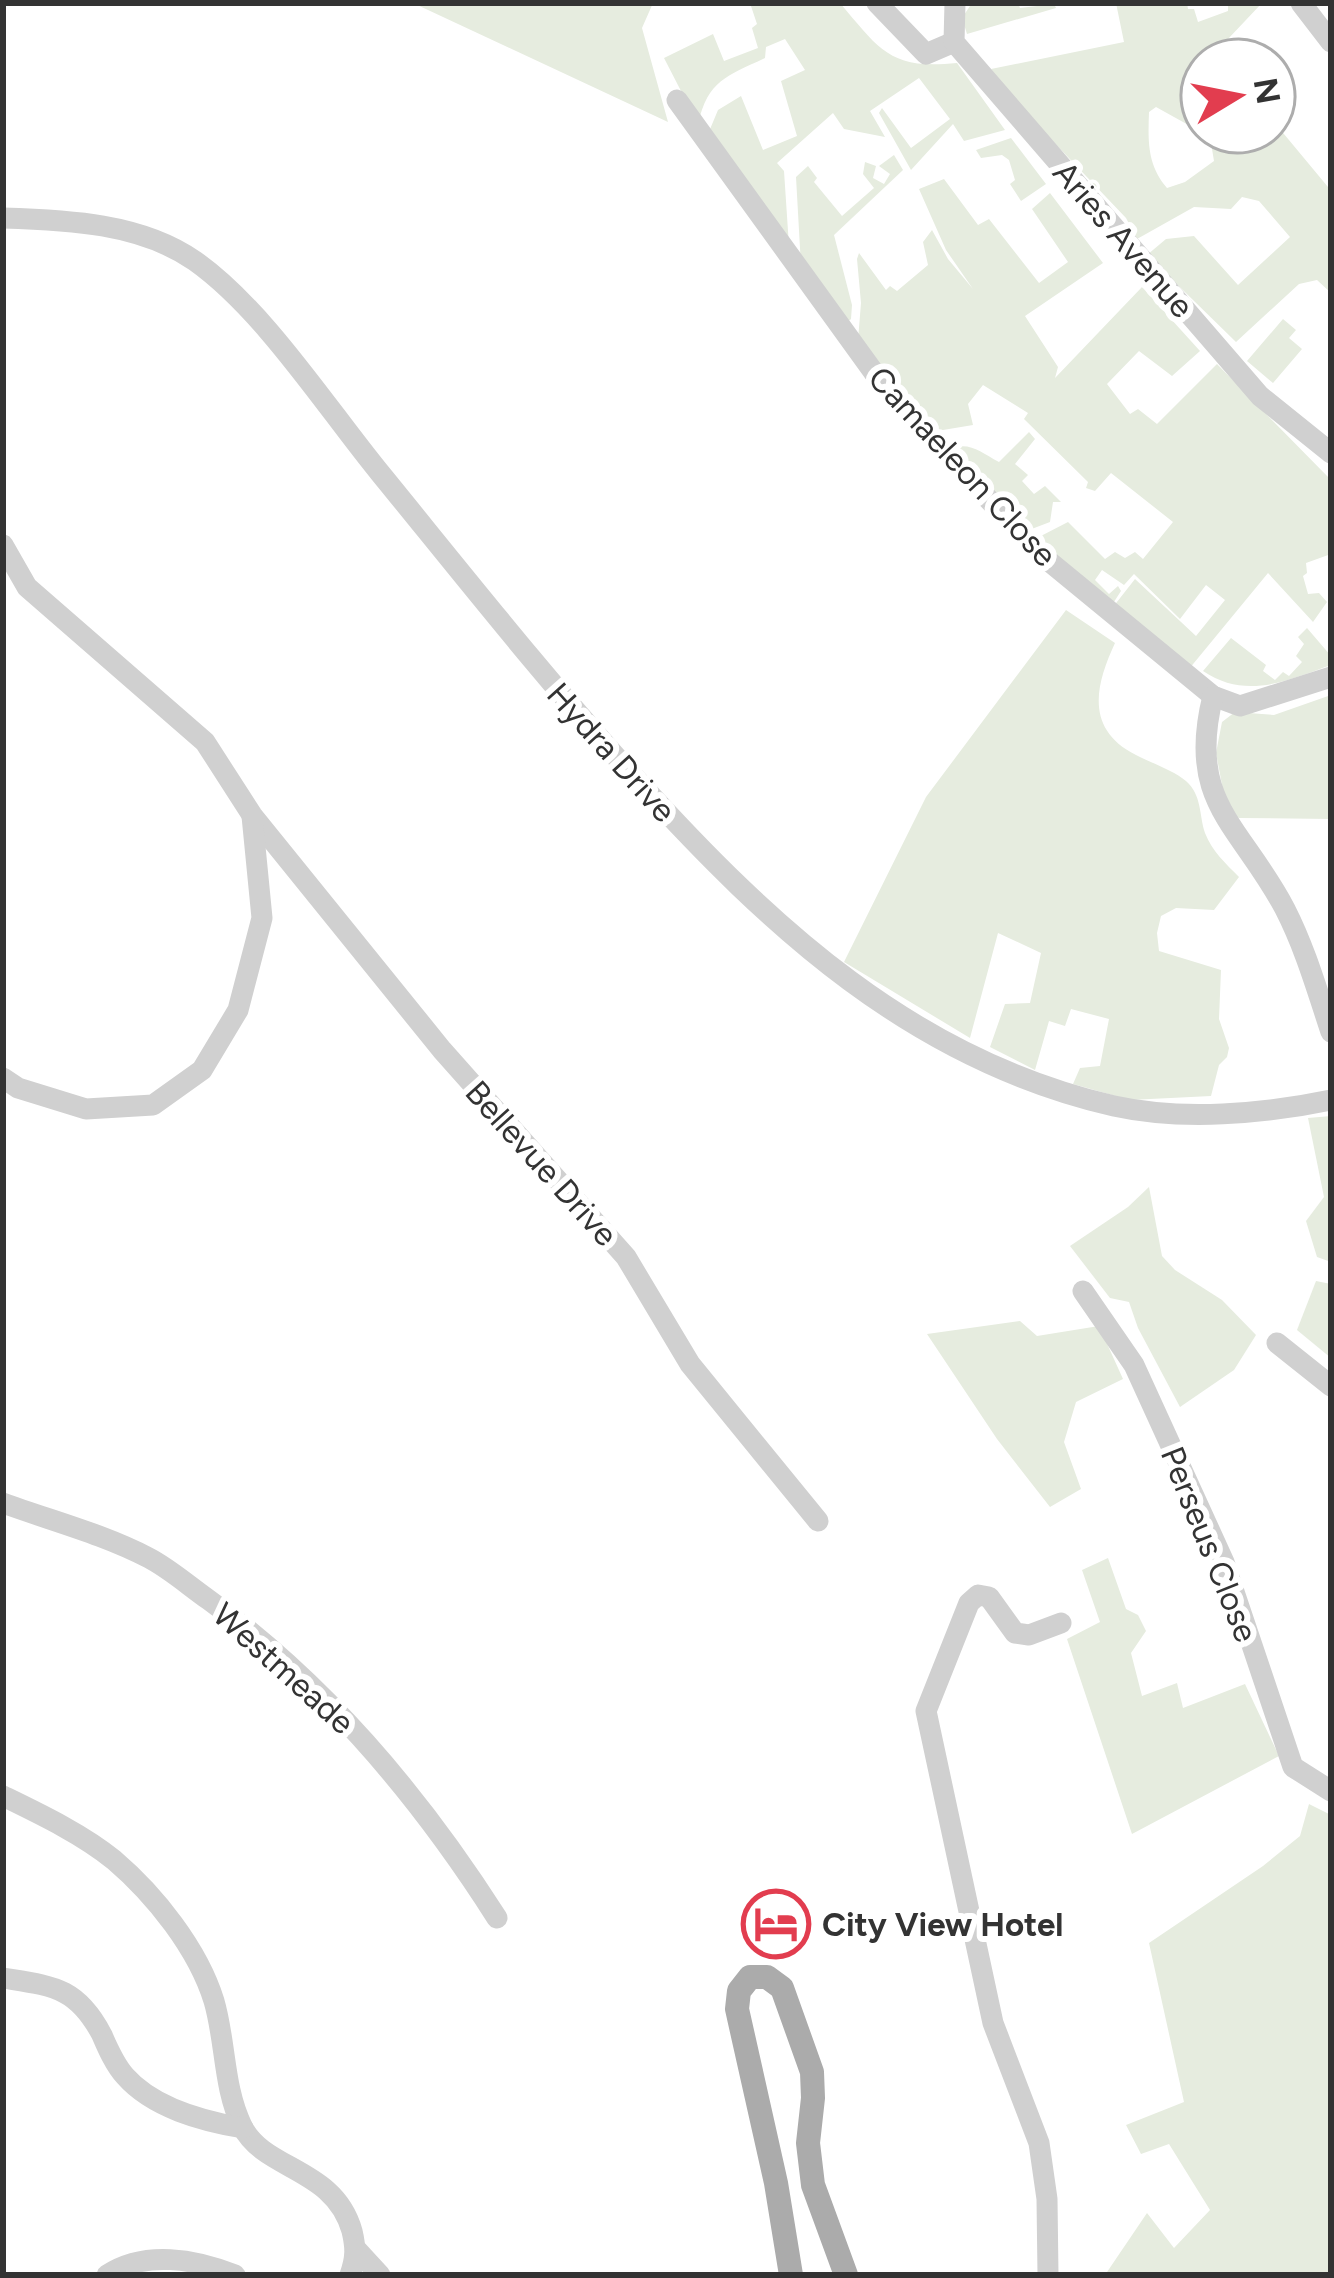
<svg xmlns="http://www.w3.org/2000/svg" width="1334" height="2278" viewBox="0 0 1334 2278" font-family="Figtree,sans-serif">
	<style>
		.green { fill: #e6ecdf; fill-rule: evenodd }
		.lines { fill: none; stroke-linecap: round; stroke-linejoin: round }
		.minor { stroke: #d0d0d0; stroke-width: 21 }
		.major { stroke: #ababab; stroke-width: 24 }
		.labels { text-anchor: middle; stroke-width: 12; stroke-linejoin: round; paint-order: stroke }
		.street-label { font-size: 33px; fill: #333; stroke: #fff }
		.poi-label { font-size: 33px; font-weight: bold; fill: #333; stroke: #fff; text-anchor: start }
	</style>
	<rect width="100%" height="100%" fill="#fff"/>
	<!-- green -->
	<g class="green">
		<path d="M413,3H653L642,28L668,122Z"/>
		<path d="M750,3H840C880,50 890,70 957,63L1005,130L964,141L953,124L911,170L879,113L882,108L911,148L950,119L919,78L870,111L885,137L844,129L833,113L777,163L784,171L789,246L708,134L718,110L741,96L763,150L797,136L781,81L805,70L785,39L766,47L765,58C727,76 708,80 698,124L664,58L713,34L724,61L758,48L752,28L757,24Z"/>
		<path d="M972,3H1018L1020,8L1054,4L1056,8L967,34L962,18Z"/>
		<path d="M1116,3H1187L1188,9H1194L1198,22L1228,11V3H1262L1228,39V60H1202V132H1274V122L1328,187L1331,185V293L1317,280L1299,284L1236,342L1147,255L1166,239L1194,236L1238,285L1290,237L1259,201L1242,197L1231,209L1194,207L1137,239L1126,218L1008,94L991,69L1124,42ZM1156,107L1210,137L1214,161L1185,182L1167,188C1147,165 1148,141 1149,112Z"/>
		<path d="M1011,138L1046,184L1021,201L1010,184L1015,180L1009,160L1002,155L981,158L976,150Z"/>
		<path d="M894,155L903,170L834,235L852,305L851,319L844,325L801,266L796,177L808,166L817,178L814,182L842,216L874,188L863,174L865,162L876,166L873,178L884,184L890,174L879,166Z"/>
		<path d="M944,179L978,225L989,219L1039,283L1068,262L1032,209L1050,193L1103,263L1025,316L1058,367L1055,378L1142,287L1200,351L1172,376L1139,351L1107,384L1130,414L1138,409L1157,424L1217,364L1331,480V554L1306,563L1307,573L1303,576L1308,594L1319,593L1327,602L1313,622L1268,573L1189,669L1113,607L1135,579L1196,636L1225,600L1206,585L1180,619L1134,574L1124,585L1102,570L1095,580L1109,594L1118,586L1121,591L1112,605L1037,538L1068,522L1105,559L1115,552L1125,558L1135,552L1143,559L1173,522L1111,473L1095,491L1086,488L1088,482L1024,419L1028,413L983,385L968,404L973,425L931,432L858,340L861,303L857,259L859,253L886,290L890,286L897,291L928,265L923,242L932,230L948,259L973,289L946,250L919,189Z"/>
		<path d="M1283,319L1296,330L1289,338L1302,349L1273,383L1247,361Z"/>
		<path d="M1029,432L1035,439L1015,464L1028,475L1022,481L1034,494L1045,486L1061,502H1053L1050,522L1029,530L949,449C970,441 980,452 999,462Z"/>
		<path d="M1066,610L1115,643C1095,686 1085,729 1136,755C1151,763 1173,770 1186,781C1202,795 1199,815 1205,833C1212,851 1226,864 1239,877L1214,910L1176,908L1161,916L1157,933L1159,951L1221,970L1219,1019L1229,1048L1227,1057L1219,1065L1211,1096L1130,1100L1073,1084L1080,1068L1100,1066L1109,1019L1071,1009L1065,1026L1049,1021L1035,1070L990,1047L1005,1004L1030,1003L1041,953L998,933L970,1038L844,962L926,797Z"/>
		<path d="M1307,628L1331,656V665C1286,681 1246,700 1203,671L1231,638L1266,665L1263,671L1275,680L1283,672L1289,676L1302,662L1296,656L1304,644L1298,637Z"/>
		<path d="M1331,695V819L1239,818L1227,811L1216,753L1222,722L1235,712L1274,715Z"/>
		<path d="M1331,1116V1262L1317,1257L1306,1221L1324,1197L1308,1118Z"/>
		<path d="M1149,1187L1162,1256L1175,1270L1222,1300L1256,1335L1234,1370L1180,1407L1138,1328L1129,1302L1110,1298L1070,1246L1128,1207Z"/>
		<path d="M1316,1281L1331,1284V1358L1297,1330Z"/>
		<path d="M1020,1321L1037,1336L1099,1326L1123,1379L1076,1402L1064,1442L1081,1489L1050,1507L997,1439L927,1334Z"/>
		<path d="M1108,1558L1126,1609L1138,1615L1146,1631L1131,1653L1142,1696L1177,1683L1183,1708L1245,1684L1279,1756L1132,1834L1067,1639L1100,1622L1082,1570Z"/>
		<path d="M1309,1804L1331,1815V2275H1105L1147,2213L1174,2248L1210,2210L1169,2144L1141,2154L1126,2125L1184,2102L1149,1943L1263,1866L1300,1836Z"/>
	</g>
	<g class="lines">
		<!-- minor -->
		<g class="minor">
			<path d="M877,3L926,54L954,42"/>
			<path d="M955,3L954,42L1260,396L1331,453"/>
			<path d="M1301,3L1331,42"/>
			<path d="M677,100L896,403L1045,558L1213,696L1240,706L1331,677"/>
			<path d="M3,218C67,220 141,223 195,261C264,310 326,407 380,473C464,576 546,680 636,779C770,927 913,1060 1114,1106C1182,1121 1264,1114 1331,1100"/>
			<path d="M3,545L27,587L205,742L252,815L442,1050L626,1257L690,1364L818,1521"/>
			<path d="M1213,696C1186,803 1241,825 1285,909C1305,948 1317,990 1331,1032"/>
			<path d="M3,1078L18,1088L86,1109L153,1105L202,1070L238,1010L262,918L252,816"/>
			<path d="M1083,1291L1134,1365L1224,1562L1293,1767L1331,1791"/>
			<path d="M1277,1343L1331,1386"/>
			<path d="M3,1503C52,1521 103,1534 149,1558C170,1569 189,1586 209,1600C326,1685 420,1797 497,1918"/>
			<path d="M3,1796C40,1814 82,1834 114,1860C155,1895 198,1949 214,2001C226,2042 223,2087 242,2126C264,2171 334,2167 352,2231C356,2248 356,2258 350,2275"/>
			<path d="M3,1978C53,1986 77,1987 102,2035C108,2049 115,2065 125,2076C153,2108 202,2121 243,2128"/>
			<path d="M357,2250L380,2275"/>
			<path d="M107,2275C145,2250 195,2259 235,2275"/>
			<path d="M1048,2275L1047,2199L1039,2143L993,2023L926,1711L969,1603L978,1595L989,1597L1015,1633L1029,1635L1061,1623"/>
		</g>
		<!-- major -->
		<path class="major" d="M791,2275L776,2183L737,2009L739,1991L750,1977H767L782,1988L812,2072L813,2098L808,2143L813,2185L846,2275"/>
	</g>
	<!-- icons -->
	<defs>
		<symbol id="hotel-ring" viewBox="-11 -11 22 22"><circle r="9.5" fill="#fff" stroke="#e23d4f" stroke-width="1.5"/><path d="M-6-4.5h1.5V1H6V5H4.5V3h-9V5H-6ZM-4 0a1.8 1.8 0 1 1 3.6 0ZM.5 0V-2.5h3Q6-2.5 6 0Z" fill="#e23d4f"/></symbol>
	</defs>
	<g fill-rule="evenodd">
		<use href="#hotel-ring" x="738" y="1886" width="76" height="76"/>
	</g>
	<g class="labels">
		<!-- street labels -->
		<g class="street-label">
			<text transform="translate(1124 239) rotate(49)" y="12">Aries Avenue</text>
			<text transform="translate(963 466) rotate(47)" y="12">Camaeleon Close</text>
			<text transform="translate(612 752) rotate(48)" y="12">Hydra Drive</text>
			<text transform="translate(542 1163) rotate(48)" y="12">Bellevue Drive</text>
			<text transform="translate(1210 1544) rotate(68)" y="12">Perseus Close</text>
			<text transform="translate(284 1668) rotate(42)" y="12">Westmeade</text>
		</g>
		<!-- poi labels -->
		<g class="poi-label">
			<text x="822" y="1936">City View Hotel</text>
		</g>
	</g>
	<!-- border -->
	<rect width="1334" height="2278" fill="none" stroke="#333333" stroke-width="12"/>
	<!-- north arrow -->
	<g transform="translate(1238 96) rotate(80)"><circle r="57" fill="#ffffff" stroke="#adadad" stroke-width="3"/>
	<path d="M0-9L21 45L0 30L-21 45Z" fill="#e23d4f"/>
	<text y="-18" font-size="33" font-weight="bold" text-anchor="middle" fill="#333333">N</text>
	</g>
</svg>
